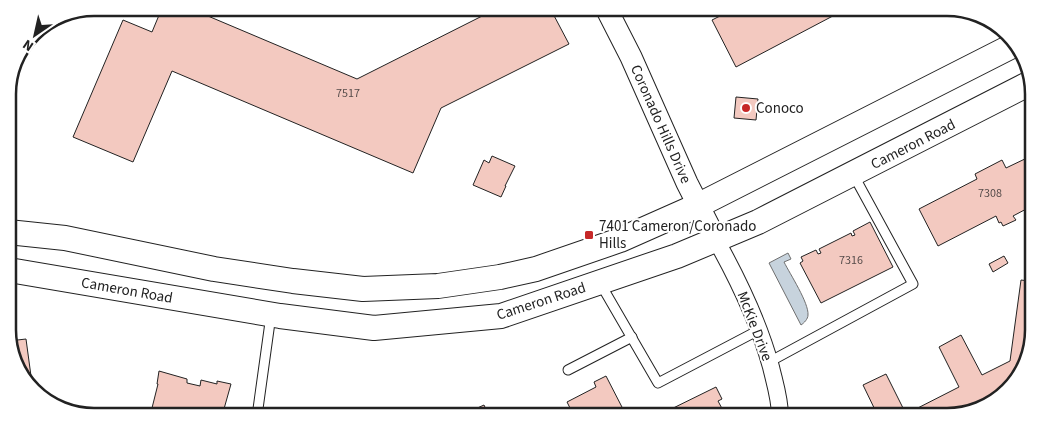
<svg xmlns="http://www.w3.org/2000/svg" width="1041" height="424" viewBox="0 0 1041 424" font-family="'Source Sans 3',sans-serif">
	<style>
		.water { fill: #c7d3dd; stroke: #6f6f6f }
		.building { fill: #f3c9c0; stroke: #222 }
		.lines { fill: none; stroke-linecap: round; stroke-linejoin: round }
		.service-casing { stroke: #222; stroke-width: 11 }
		.minor-casing { stroke: #222; stroke-width: 18 }
		.tertiary-casing { stroke: #222; stroke-width: 23 }
		.secondary-casing { stroke: #222; stroke-width: 26 }
		.service { stroke: #fff; stroke-width: 9 }
		.minor { stroke: #fff; stroke-width: 16 }
		.tertiary { stroke: #fff; stroke-width: 21 }
		.secondary { stroke: #fff; stroke-width: 24 }
		.poi-dot { fill: #c62828; stroke: #fff; stroke-width: 2 }
		.labels { text-anchor: middle; stroke-width: 4; stroke-linejoin: round; paint-order: stroke }
		.number-label { font-size: 12px; fill: #564c4a }
		.poi-label { font-size: 15px; fill: #222; stroke: #fff; text-anchor: start }
		.street-label { font-size: 15px; fill: #222; stroke: #fff }
		.rim { fill: none; stroke: #222; stroke-width: 2.5 }
	</style>
	<rect width="100%" height="100%" fill="#fff"/>
	<!-- water -->
	<path class="water" d="M788,253L791,259L784,262C790,274 809,303 808,315C808,319 804,323 801,325L769,263Z"/>
	<!-- building -->
	<g class="building">
		<path d="M162,8H189L357,79L498,8H550L569,44L441,108L413,173L172,71L133,162L73,137L123,20L152,32Z"/>
		<path d="M320,8H337L331,16Z"/>
		<path d="M375,8H390L378,14Z"/>
		<path d="M736,8H848L736,67L712,20Z"/>
		<path d="M13,71H15V118H8V89Z"/>
		<path d="M736,97L758,99L756,120L734,118Z"/>
		<path d="M492,156L515,166L505,186H506L501,197L473,185L484,160L489,163Z"/>
		<path d="M1029,157L1031,160L1030,207L1013,216L1016,220L1003,226L1001,222L999,223L996,216L938,246L919,209L977,179L975,174L1002,160L1006,168Z"/>
		<path d="M870,222L893,267L821,303L800,263L803,261L801,257L816,250L818,254L821,253L819,249L851,233L852,236L855,235L853,231Z"/>
		<path d="M1004,256L1008,263L993,272L989,264Z"/>
		<path d="M1021,280L1029,281L1027,362L1000,395L972,409L952,416H878L863,385L886,374L906,414L959,387L939,347L961,335L982,375L1010,361Z"/>
		<path d="M26,339L31,376L23,377L9,346V341Z"/>
		<path d="M159,371L187,379V383L200,386L201,380L217,384V381L231,384L222,416H150L158,384H157Z"/>
		<path d="M606,376L624,411L632,409L639,410L648,416H574L567,402L596,387L594,382Z"/>
		<path d="M716,387L722,399L718,401L726,416H657Z"/>
		<path d="M484,405L489,416H465L464,414Z"/>
	</g>
	<g class="lines">
		<defs>
			<g id="service">
				<path d="M600,283L658,383L759,330"/>
				<path d="M769,362L913,284L853,174"/>
				<path d="M568,370L632,337"/>
				<path d="M257,416L271,315"/>
			</g>
			<path id="minor" d="M716,240C739,281 759,323 771,367C775,384 780,399 780,416"/>
			<path id="tertiary" d="M606,8L631,57L687,183L716,240"/>
			<g id="secondary">
				<path d="M8,232L65,238L214,269L293,281L363,289L438,286L500,277L536,269L620,240L699,205L1016,44"/>
				<path d="M9,270L280,316L374,328L501,316L677,256L758,222L1032,82"/>
			</g>
		</defs>
		<!-- service casing -->
		<use href="#service" class="service-casing"/>
		<!-- minor casing -->
		<use href="#minor" class="minor-casing"/>
		<!-- tertiary casing -->
		<use href="#tertiary" class="tertiary-casing"/>
		<!-- secondary casing -->
		<use href="#secondary" class="secondary-casing"/>
		<!-- service -->
		<use href="#service" class="service"/>
		<!-- minor -->
		<use href="#minor" class="minor"/>
		<!-- tertiary -->
		<use href="#tertiary" class="tertiary"/>
		<!-- secondary -->
		<use href="#secondary" class="secondary"/>
	</g>
	<!-- markers -->
	<g class="poi-dot">
		<circle cx="746" cy="108" r="5"/>
		<rect x="584" y="230" width="10" height="10" rx="2.5"/>
	</g>
	<g class="labels">
		<!-- number labels -->
		<g class="number-label">
			<text x="348" y="97">7517</text>
			<text x="990" y="197">7308</text>
			<text x="851" y="264">7316</text>
		</g>
		<!-- poi labels -->
		<g class="poi-label">
			<text x="756" y="113">Conoco</text>
			<text x="599" y="231">7401 Cameron/Coronado<tspan x="599" dy="17">Hills</tspan></text>
		</g>
		<!-- street labels -->
		<g class="street-label">
			<text transform="translate(661 124) rotate(66)" y="5">Coronado Hills Drive</text>
			<text transform="translate(913 144) rotate(-27)" y="5">Cameron Road</text>
			<text transform="translate(127 290) rotate(10)" y="5">Cameron Road</text>
			<text transform="translate(541 301) rotate(-18)" y="5">Cameron Road</text>
			<text transform="translate(755 326) rotate(69)" y="5">McKie Drive</text>
		</g>
	</g>
	<!-- crop -->
	<path d="M0 0H1041V424H0ZM94 16H947A78 78 0 0 1 1025 94V330A78 78 0 0 1 947 408H94A78 78 0 0 1 16 330V94A78 78 0 0 1 94 16Z" fill="#fff" fill-rule="evenodd"/>
	<path class="rim" d="M94 16H947A78 78 0 0 1 1025 94V330A78 78 0 0 1 947 408H94A78 78 0 0 1 16 330V94A78 78 0 0 1 94 16Z"/>
	<!-- north arrow -->
	<g transform="translate(35 35) rotate(214)" stroke="#ffffff" stroke-width="4" paint-order="stroke">
	<path d="M0-4L9 19L0 12L-9 19Z" fill="#222222"/>
	<text y="-8" font-size="14" font-weight="bold" text-anchor="middle" fill="#222222">N</text>
	</g>
</svg>
